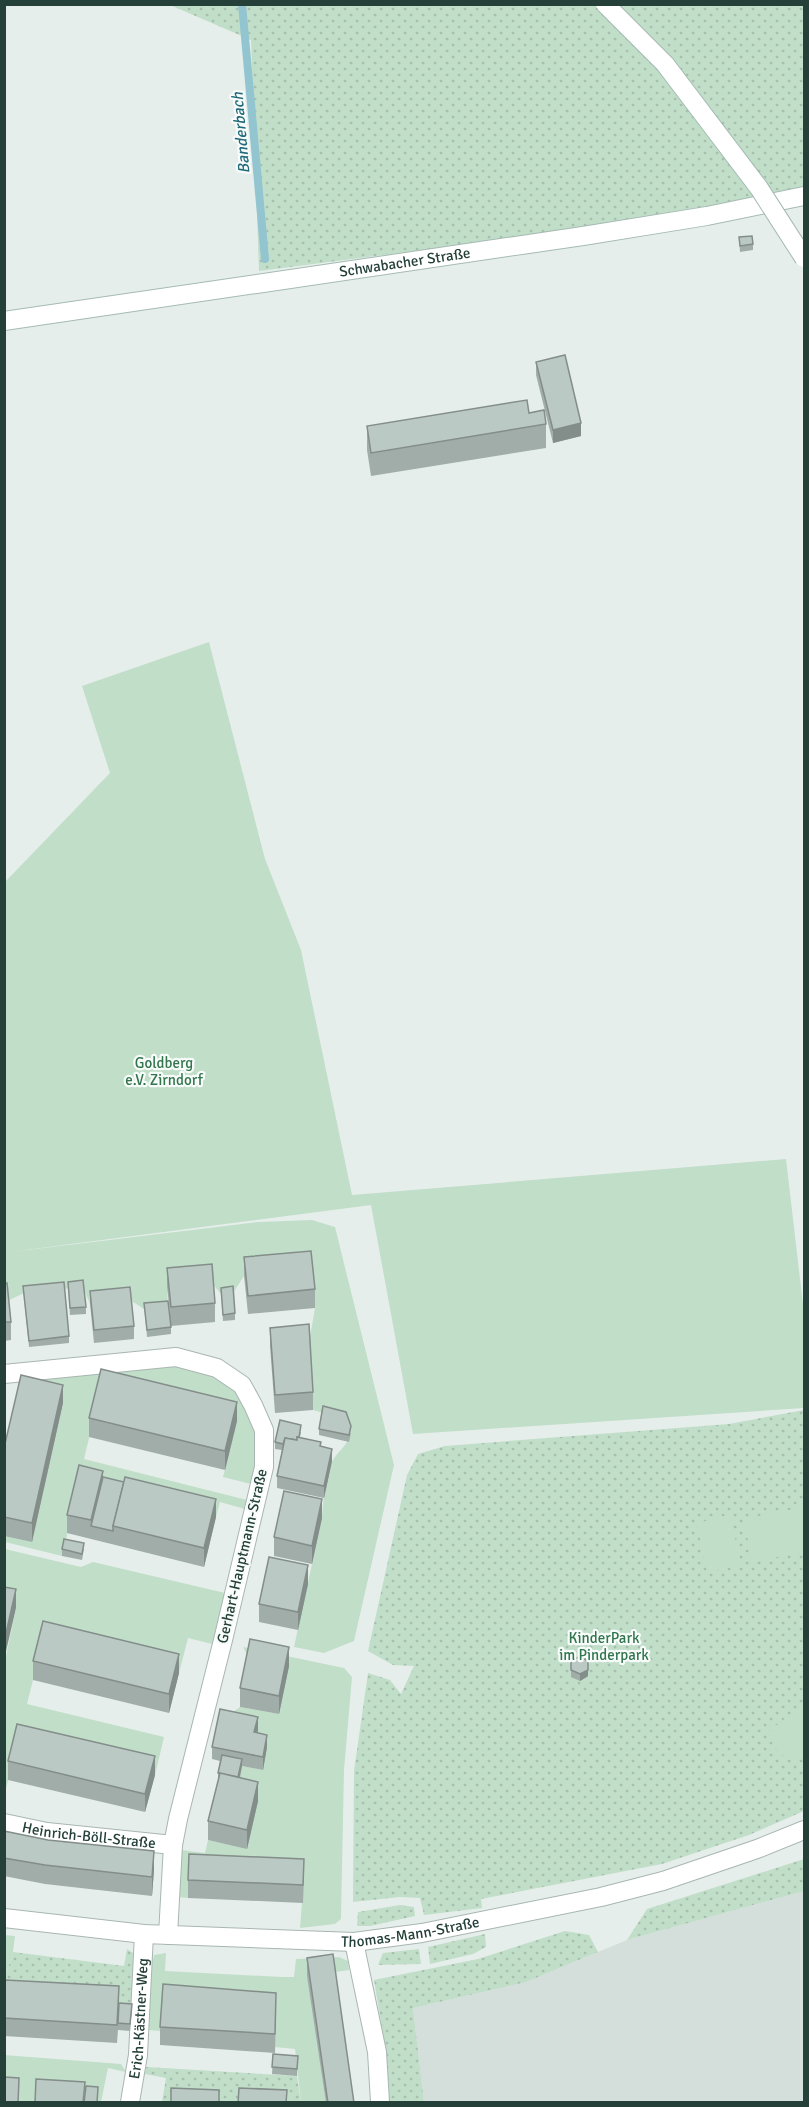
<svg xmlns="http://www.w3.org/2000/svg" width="809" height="2107" viewBox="0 0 809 2107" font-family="Signika,sans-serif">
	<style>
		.built { fill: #d4deda }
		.grass { fill: url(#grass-dots) }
		.garden { fill: #c1dec9 }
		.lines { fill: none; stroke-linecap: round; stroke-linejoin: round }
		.stream { stroke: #92c5d0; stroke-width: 8 }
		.street-casing { stroke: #a8b6b2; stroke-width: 20 }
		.secondary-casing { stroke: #a5bab3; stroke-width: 20 }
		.street { stroke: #fff; stroke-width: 18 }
		.secondary { stroke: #fff; stroke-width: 18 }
		.secondary-bridge-casing { stroke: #a5bab3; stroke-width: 20; stroke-linecap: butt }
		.secondary-bridge { stroke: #fff; stroke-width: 18 }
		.wall { fill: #a1ada9 }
		.shaded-wall { fill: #838d89 }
		.building { fill: #bbc9c4; stroke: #838d89; stroke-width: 1.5 }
		.labels { text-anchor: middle; stroke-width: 4.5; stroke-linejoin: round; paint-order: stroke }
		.street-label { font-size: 15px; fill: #254039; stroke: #f7fbf9 }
		.park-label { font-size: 15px; fill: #31754d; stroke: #f7fbf9 }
		.water-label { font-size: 16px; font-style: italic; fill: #216a7a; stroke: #f7fbf9 }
	</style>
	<defs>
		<pattern id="grass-dots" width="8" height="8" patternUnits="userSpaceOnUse" patternTransform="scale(1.5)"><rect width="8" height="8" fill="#c1dec9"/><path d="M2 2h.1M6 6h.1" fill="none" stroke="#a6c0ad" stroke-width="1.8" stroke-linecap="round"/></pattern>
	</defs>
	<rect width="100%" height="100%" fill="#e6eeeb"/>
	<!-- built -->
	<path class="built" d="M804,1891V2102H424L413,2008L526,1982L627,1940Z"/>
	<!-- grass -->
	<g class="grass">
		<path d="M170,5H804V187L701,214L259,271L251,40Z"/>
		<path d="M804,1410V1811L749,1835L662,1864L481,1899L482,1908L424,1915L420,1898L400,1897L353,1902L354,1771L368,1673L390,1680L401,1694L414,1666L393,1665L368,1651L407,1475L418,1454L445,1446L729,1424Z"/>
		<path d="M804,1859V1891L627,1940L647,1909Z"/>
		<path d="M400,1905L414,1907L415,1916L370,1926H357L358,1912Z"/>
		<path d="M565,1931L589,1935L598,1952L526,1982L413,2008L424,2102H388L386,2052L374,1980L478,1959Z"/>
		<path d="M485,1934L486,1947L473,1954L430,1964L428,1947Z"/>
		<path d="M127,1949L133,1953L134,1966L132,2010L5,1998V1977L13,1952L124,1966Z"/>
		<path d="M419,1949L421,1964L378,1965L383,1953Z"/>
		<path d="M146,2067L297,2076L301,2102H162L166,2078L145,2074Z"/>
	</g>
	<!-- garden -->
	<g class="garden">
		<path d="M209,642L265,859L301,950L352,1195L786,1159L804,1313V1408L413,1434L371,1205L10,1252L259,1222L312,1220L335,1227L394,1465L354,1641L324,1653L294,1647L322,1518C323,1504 326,1472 333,1460C339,1450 348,1445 351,1433L323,1413L313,1410L309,1343L315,1308L311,1269L244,1276L233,1293L221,1294L212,1283L167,1287L168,1307L144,1309L130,1300L90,1304L83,1287L24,1293L5,1302V882L110,773L82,686Z"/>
		<path d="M175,1365L214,1375L240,1396L256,1432V1462L251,1484L223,1477L237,1421L101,1388L84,1459L247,1500L245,1509L220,1502L216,1517L79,1484L62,1556L5,1542V1536L32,1542L63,1404L23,1380Z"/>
		<path d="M804,1507V1552L752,1562L744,1519Z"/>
		<path d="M730,1515L741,1565L707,1572L697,1523Z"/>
		<path d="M5,1549L81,1567L93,1562L225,1593L212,1644L188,1638L179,1673L43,1640L27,1704L164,1737L155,1775L17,1743L5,1793V1661L16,1608L5,1605Z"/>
		<path d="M243,1647L344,1668L352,1677L344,1770L341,1919L335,1924L300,1928L304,1877L189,1873L188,1898L179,1897L181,1850L205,1853L208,1840L247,1848L238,1784L242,1766L263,1770L220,1722L240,1707L279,1714Z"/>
		<path d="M804,1704V1756C785,1765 770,1749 770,1730Z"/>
		<path d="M5,1935L15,1936L13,1952L5,1977Z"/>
		<path d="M166,1953L165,1971L283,1977H294L296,1959L339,1957L348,1961L349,1970L308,1976L326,2102H301L295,2049L275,2047L276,2012L161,2031L148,2030L152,1964L154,1955Z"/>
		<path d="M4,2055L121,2064L126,2072L108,2068L101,2102L85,2100L19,2102L5,2095Z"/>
	</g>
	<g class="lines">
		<!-- stream -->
		<path class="stream" d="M242,4L265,259"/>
		<defs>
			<g id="street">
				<path d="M4,1374L176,1357L217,1368L242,1385L253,1405L264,1430V1467L224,1636L178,1819L173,1845L168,1935"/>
				<path id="s1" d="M4,1823L47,1832L173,1845"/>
				<path id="s2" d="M4,1918L144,1934L354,1942L422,1933L601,1897L663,1881L757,1849L804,1830"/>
				<path d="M354,1942L377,2052L380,2102"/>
				<path id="s3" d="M130,2102L138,2055L144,1934"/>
			</g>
			<g id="secondary">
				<path id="s4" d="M4,321L583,236L707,216L804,196"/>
			</g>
		</defs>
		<!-- street casing -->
		<use href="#street" class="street-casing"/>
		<!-- secondary casing -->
		<use href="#secondary" class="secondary-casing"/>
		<!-- street -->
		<use href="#street" class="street"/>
		<!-- secondary -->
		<use href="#secondary" class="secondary"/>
		<defs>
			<path id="secondary-bridge" d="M605,4L665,64L759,188L804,258"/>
		</defs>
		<!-- secondary-bridge casing -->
		<use href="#secondary-bridge" class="secondary-bridge-casing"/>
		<!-- secondary-bridge -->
		<use href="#secondary-bridge" class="secondary-bridge"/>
	</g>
	<!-- wall -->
	<g class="wall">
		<path d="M739,237L753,244V250L740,252Z"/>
		<path d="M536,362L581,436L553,443L536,375Z"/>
		<path d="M529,413L546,424V448L371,476L367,450V426Z"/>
		<path d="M244,1257L315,1289V1308L248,1314L244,1276Z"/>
		<path d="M167,1268L215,1303V1322L171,1326V1334L147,1337L144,1303L170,1313L167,1287Z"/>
		<path d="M68,1282L86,1307V1314L70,1315Z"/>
		<path d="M4,1283L11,1322V1340L4,1341Z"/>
		<path d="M23,1286L69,1336V1343L29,1347Z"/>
		<path d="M221,1288L235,1313V1320L223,1321Z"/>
		<path d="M90,1291L134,1326V1339L94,1343L90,1304Z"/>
		<path d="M270,1328L313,1392V1410L275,1413L270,1346Z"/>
		<path d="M63,1403L32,1542L4,1536V1448Z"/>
		<path d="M89,1418L237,1421L225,1470L89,1437Z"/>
		<path d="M319,1429L351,1433L349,1442L319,1435Z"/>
		<path d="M301,1432L300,1437L321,1446L332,1461L324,1498L277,1488V1476L282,1450L275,1449V1442Z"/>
		<path d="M103,1477L216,1517L204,1567L67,1533V1515Z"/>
		<path d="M322,1518L312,1564L274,1556V1537Z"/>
		<path d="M62,1549H84L82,1560L62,1556Z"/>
		<path d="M308,1584L298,1630L259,1622V1604Z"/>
		<path d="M33,1661L179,1673L169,1713L33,1680Z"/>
		<path d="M571,1661L588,1676L580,1681L571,1677Z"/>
		<path d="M289,1666L279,1714L240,1707V1688Z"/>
		<path d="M258,1730L257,1733L267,1747L263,1770L242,1766L240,1778L258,1801L247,1849L208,1840V1821L218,1780V1773L220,1761L212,1759V1747Z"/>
		<path d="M8,1761L155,1775L145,1812L8,1780Z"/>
		<path d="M4,1831L154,1870L152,1896L45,1884L4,1876Z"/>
		<path d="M304,1877L303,1903L188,1898V1880Z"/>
		<path d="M307,1958L354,2103H326L307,1976Z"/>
		<path d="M5,1980L119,2003L132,2010L130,2031L118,2030L117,2043L4,2036Z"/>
		<path d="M276,2012L275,2053L160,2045V2027Z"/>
		<path d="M273,2054L298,2056L297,2076L272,2074Z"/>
	</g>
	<!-- shaded-wall -->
	<g class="shaded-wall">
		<path d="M581,423V436L553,443V430Z"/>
		<path d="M63,1385V1403L32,1542V1523Z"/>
		<path d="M237,1402V1421L225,1470V1451Z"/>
		<path d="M332,1449V1461L324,1498V1486Z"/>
		<path d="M103,1471V1490L91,1526V1520Z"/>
		<path d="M216,1499V1517L204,1567V1548Z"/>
		<path d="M322,1499V1518L312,1564V1546Z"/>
		<path d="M308,1565V1584L298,1630V1612Z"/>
		<path d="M16,1589V1608L4,1660V1642Z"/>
		<path d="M289,1647V1666L279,1714V1696Z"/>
		<path d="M179,1654V1673L169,1713V1694Z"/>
		<path d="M588,1670V1676L580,1681V1674Z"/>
		<path d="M258,1717V1730L254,1745V1732Z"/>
		<path d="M267,1735V1747L263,1770V1757Z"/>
		<path d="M155,1756V1775L145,1812V1794Z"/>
		<path d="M242,1759V1766L238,1784V1778Z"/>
		<path d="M258,1782V1801L247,1849V1830Z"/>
		<path d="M154,1851V1870L152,1896V1877Z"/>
	</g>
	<!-- building -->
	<g class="building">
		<path d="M752,236L753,244L740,246L739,237Z"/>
		<path d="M565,355L581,423L553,430L536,362Z"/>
		<path d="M527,400L529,413L544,410L546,424L371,453L367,426Z"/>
		<path d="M311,1251L315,1289L248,1296L244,1257Z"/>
		<path d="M212,1264L215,1303L171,1307L167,1268Z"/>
		<path d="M83,1280L86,1307L70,1308L68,1282Z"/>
		<path d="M64,1282L69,1336L29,1341L23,1286Z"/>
		<path d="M4,1283H7L11,1322H4Z"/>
		<path d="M233,1286L235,1313L223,1315L221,1288Z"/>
		<path d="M130,1287L134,1326L94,1330L90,1291Z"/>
		<path d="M168,1301L171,1327L147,1330L144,1303Z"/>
		<path d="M309,1324L313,1392L275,1395L270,1328Z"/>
		<path d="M101,1369L237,1402L225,1451L89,1418Z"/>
		<path d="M21,1375L63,1385L32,1523L4,1517V1448Z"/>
		<path d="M323,1406L346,1412L351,1426L349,1435L319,1429Z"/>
		<path d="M280,1420L301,1425L299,1437H297V1440L285,1438L283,1444L275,1442Z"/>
		<path d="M297,1437L321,1442L320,1446L332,1449L324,1486L277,1476L285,1438L297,1440Z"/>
		<path d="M79,1465L103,1471L91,1520L67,1515Z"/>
		<path d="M103,1477L124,1482L113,1526V1531L91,1526Z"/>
		<path d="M125,1477L216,1499L204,1548L113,1526Z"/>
		<path d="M284,1491L322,1499L312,1546L274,1537Z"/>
		<path d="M64,1539L84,1543L82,1554L62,1549Z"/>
		<path d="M269,1557L308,1565L298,1612L259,1604Z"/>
		<path d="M4,1587L16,1589L4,1642Z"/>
		<path d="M43,1621L179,1654L169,1694L33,1661Z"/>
		<path d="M250,1639L289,1647L279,1696L240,1688Z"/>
		<path d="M580,1656L588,1661V1670L580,1674L571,1670V1661Z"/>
		<path d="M220,1709L258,1717L254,1732L267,1735L263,1757L212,1747Z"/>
		<path d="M17,1724L155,1756L145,1794L8,1761Z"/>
		<path d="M222,1755L242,1759L238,1777L218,1773Z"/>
		<path d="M220,1773L258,1782L247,1830L208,1821Z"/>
		<path d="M4,1831L48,1840L154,1851L152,1877L45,1865L4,1858Z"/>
		<path d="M189,1854L304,1859L303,1885L188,1880Z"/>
		<path d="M333,1954L353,2096L354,2103H328L307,1958Z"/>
		<path d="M5,1980L119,1986L117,2025L4,2018Z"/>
		<path d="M163,1984L276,1993L275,2034L160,2027Z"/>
		<path d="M119,2003L132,2004L130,2024L118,2023Z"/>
		<path d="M273,2054L298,2056L297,2069L272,2067Z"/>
		<path d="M4,2077L19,2078L18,2103H4Z"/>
		<path d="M36,2079L85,2082L83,2103H35Z"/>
		<path d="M86,2086L98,2087L97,2103H84Z"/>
		<path d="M171,2088L219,2090V2103H171Z"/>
		<path d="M239,2088L287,2090L286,2103H238Z"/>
	</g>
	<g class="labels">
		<!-- street labels -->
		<g class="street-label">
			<text dy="5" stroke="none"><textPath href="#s4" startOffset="405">Schwabacher Straße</textPath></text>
			<text transform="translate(242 1556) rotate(-77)" y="5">Gerhart-Hauptmann-Straße</text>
			<text dy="5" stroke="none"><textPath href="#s1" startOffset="86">Heinrich-Böll-Straße</textPath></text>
			<text dy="5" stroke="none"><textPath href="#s2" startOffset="408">Thomas-Mann-Straße</textPath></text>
			<text dy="5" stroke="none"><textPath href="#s3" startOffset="84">Erich-Kästner-Weg</textPath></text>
		</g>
		<!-- park labels -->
		<g class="park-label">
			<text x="164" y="1068">Goldberg<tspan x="164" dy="17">e.V. Zirndorf</tspan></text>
			<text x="604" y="1643">KinderPark<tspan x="604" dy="17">im Pinderpark</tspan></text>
		</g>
		<!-- water labels -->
		<g class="water-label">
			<text transform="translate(240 133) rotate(-95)" y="6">Banderbach</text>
		</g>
	</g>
	<!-- border -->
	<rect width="809" height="2107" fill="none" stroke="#254039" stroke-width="12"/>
</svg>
